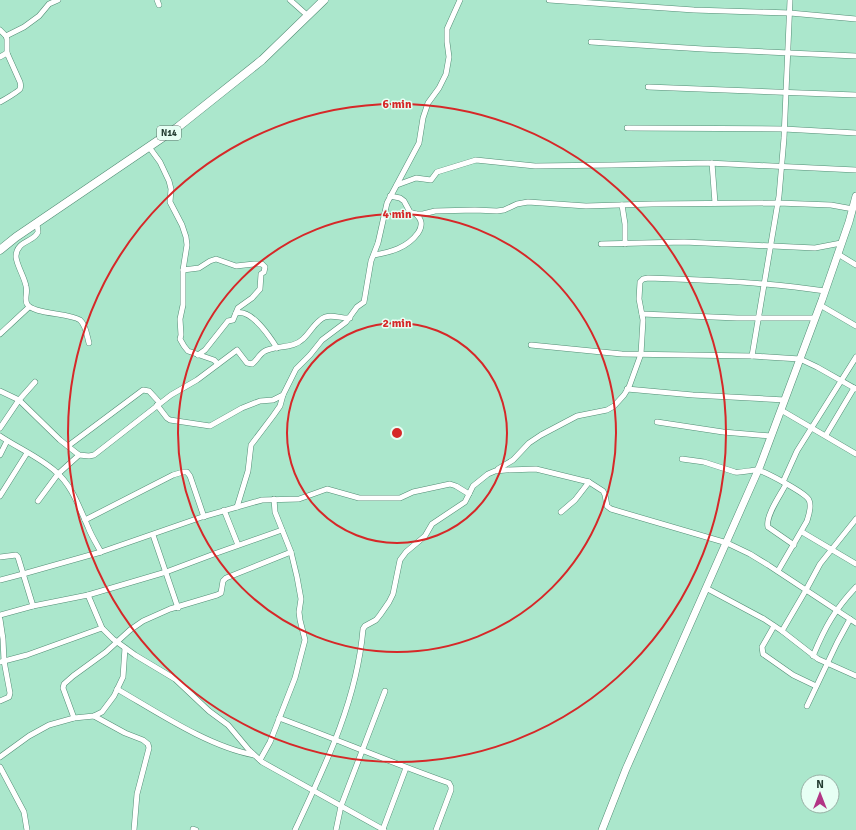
<svg xmlns="http://www.w3.org/2000/svg" width="856" height="830" viewBox="0 0 856 830" font-family="Signika,sans-serif">
	<style>
		.lines { fill: none; stroke-linecap: round; stroke-linejoin: round }
		.street-casing { stroke: #538d75; stroke-width: 6 }
		.secondary-casing { stroke: #538d75; stroke-width: 8 }
		.primary-casing { stroke: #538d75; stroke-width: 9 }
		.street { stroke: #fff; stroke-width: 5 }
		.secondary { stroke: #fff; stroke-width: 7 }
		.primary { stroke: #fff; stroke-width: 8 }
		.ring { fill: none; stroke: #d62828; stroke-width: 2 }
		.labels { text-anchor: middle; stroke-width: 3; stroke-linejoin: round; paint-order: stroke }
		.shield { fill: #e7fff4; stroke: #5e776c; stroke-width: 1 }
		.shield-label { font-size: 9px; font-weight: bold; fill: #243d32 }
		.centre { fill: #d62828; stroke: #e7fff4; stroke-width: 2 }
		.ring-label { font-size: 12px; text-anchor: middle; font-weight: bold; fill: #d62828; stroke: #e7fff4; stroke-width: 3; stroke-linejoin: round; paint-order: stroke }
	</style>
	<rect width="100%" height="100%" fill="#abe7cc"/>
	<g class="lines">
		<defs>
			<g id="street">
				<path d="M157,0L159,5"/>
				<path d="M290,0L308,16"/>
				<path d="M549,0L694,10L790,13L856,19"/>
				<path d="M0,30L6,36L7,39V53L20,82C21,85 21,86 20,89C19,91 4,100 0,102"/>
				<path d="M6,36L24,27L39,16L49,4L58,0"/>
				<path d="M591,42L703,49L856,56"/>
				<path d="M0,57L7,53"/>
				<path d="M648,87L856,95"/>
				<path d="M627,128L784,129L856,133"/>
				<path d="M149,147L160,162L169,181L171,189L170,202L182,225L186,237L187,245L183,270V305L180,319L181,335L180,339L184,346L188,351L214,360L218,364"/>
				<path d="M712,163L715,203"/>
				<path d="M397,185L416,178L431,180L437,172L476,160L535,166L613,165L708,163L856,170"/>
				<path d="M390,196L400,198L404,201L410,212L416,214H423L435,211L475,210L497,211L504,210L517,204L528,202L586,206L652,204L778,203L831,205L853,209"/>
				<path d="M622,205L625,224V244"/>
				<path d="M37,223C37,226 38,230 38,232C35,242 16,240 16,257C17,266 24,276 26,286C28,292 24,299 27,304C32,314 70,313 80,320C86,325 87,336 89,343"/>
				<path d="M601,244L684,242L815,248L841,243"/>
				<path d="M838,254L856,265"/>
				<path d="M374,255C391,252 407,248 418,233C423,225 422,220 416,214"/>
				<path d="M183,270L199,268L210,261L216,259L236,266L254,264H262L265,267L264,272L261,274L260,289L252,298L238,308L233,320L228,321L205,350L198,355"/>
				<path d="M820,305L856,326"/>
				<path d="M236,313C252,309 270,337 277,348"/>
				<path d="M642,314L737,318H815"/>
				<path d="M0,334L29,307"/>
				<path d="M531,345L622,354L752,356L800,359L817,367L856,389"/>
				<path d="M752,356L779,196L784,138L790,0"/>
				<path d="M627,389L693,395L785,400"/>
				<path d="M0,391L19,400L60,440L79,455L89,456L94,455L171,395L197,380L237,350L247,363L252,364C257,361 259,354 265,351C276,345 293,349 303,339C311,332 315,321 325,317C333,314 342,319 350,318"/>
				<path d="M157,405L167,418L170,420L210,426L242,408L260,401L273,400L283,395"/>
				<path d="M781,410L856,454"/>
				<path d="M657,422L723,432L771,436"/>
				<path d="M0,428L19,400L35,382"/>
				<path d="M826,435L854,388"/>
				<path d="M0,436C18,448 39,457 55,471C72,485 79,507 88,527C91,535 96,543 101,552"/>
				<path d="M68,446L143,390L149,391L160,403"/>
				<path d="M0,455L7,441"/>
				<path d="M682,459L704,462L735,472C742,473 750,470 757,470C764,471 806,493 809,500C812,506 809,515 807,521L778,571"/>
				<path d="M498,469L513,460L529,443L541,435L577,416L607,410L614,406L624,395L629,387L641,354L643,320L639,299L640,282L643,279L648,278C708,280 766,282 825,291"/>
				<path d="M783,482L797,451L856,357"/>
				<path d="M786,484C781,494 765,516 768,527L794,545"/>
				<path d="M0,496L27,453"/>
				<path d="M38,501L58,474L79,455"/>
				<path d="M237,507L248,471L251,445L273,416L280,406L283,395L296,369L310,355L322,340L346,322L357,307L364,302L371,261L378,243L387,203L419,143L423,118L428,103L439,88L446,74L449,57L447,42V29L460,0"/>
				<path d="M224,510L238,545"/>
				<path d="M561,512L575,500L589,482"/>
				<path d="M85,520L173,475L183,472H187L190,476L204,517"/>
				<path d="M802,532L856,564"/>
				<path d="M153,535L178,608"/>
				<path d="M0,557L16,555L18,557L33,606L88,595L102,628L113,639L135,655L175,679L209,711L228,725L249,750L262,762L384,830"/>
				<path d="M0,580L23,574L101,552L202,517L262,500L299,499L327,489L359,498H400L413,492L450,484L456,486L469,494"/>
				<path d="M706,588L764,619L782,631L818,659L856,676"/>
				<path d="M88,595L166,572L214,554L282,530"/>
				<path d="M0,615L33,606"/>
				<path d="M0,619L3,639L4,661L10,693L9,697L0,701"/>
				<path d="M774,626L762,647L763,654L793,675L816,686"/>
				<path d="M782,631L806,590L820,564L856,519"/>
				<path d="M813,656C825,627 835,609 856,587"/>
				<path d="M0,662L27,655L102,628"/>
				<path d="M117,689C157,712 209,747 254,755"/>
				<path d="M807,706L837,643L850,619"/>
				<path d="M94,716L125,733L143,740L148,744L149,748L137,794L134,830"/>
				<path d="M74,718L63,688L64,684L73,676L106,652L130,630L143,621L170,609L217,595L221,593L223,581L226,578L291,552"/>
				<path d="M279,718C336,739 392,763 449,783L451,787V790L436,830"/>
				<path d="M0,757L29,736L49,725L74,718L94,716L102,712L114,696L123,677L125,648"/>
				<path d="M260,760L270,742L295,678L305,640L300,620L299,612L301,599L297,577L291,552L275,512L274,499"/>
				<path d="M0,767L24,812L27,830"/>
				<path d="M193,829L196,830"/>
				<path d="M383,829L406,768"/>
				<path d="M295,830C325,766 357,701 363,629L365,626L376,620L380,615L389,602L393,594L400,560L406,552L425,536L432,524L465,502L473,486L488,474L495,471L506,470L536,469L589,482L603,491L605,495L607,506L611,509L727,543L750,554L768,565L856,623"/>
				<path d="M336,830L341,806L385,691"/>
			</g>
			<path id="secondary" d="M602,830L626,769L760,466L822,300L849,222L856,196"/>
			<path id="primary" d="M0,250L16,237L178,127L262,60L324,0"/>
		</defs>
		<!-- street casing -->
		<use href="#street" class="street-casing"/>
		<!-- secondary casing -->
		<use href="#secondary" class="secondary-casing"/>
		<!-- primary casing -->
		<use href="#primary" class="primary-casing"/>
		<!-- street -->
		<use href="#street" class="street"/>
		<!-- secondary -->
		<use href="#secondary" class="secondary"/>
		<!-- primary -->
		<use href="#primary" class="primary"/>
	</g>
	<!-- distance rings -->
	<g class="ring">
		<circle cx="397" cy="433" r="110"/>
		<circle cx="397" cy="433" r="219"/>
		<circle cx="397" cy="433" r="329"/>
	</g>
	<g class="labels">
		<!-- shield labels -->
		<rect class="shield" x="157" y="126" width="24" height="14" rx="3"/>
		<g class="shield-label">
			<text x="169" y="136">N14</text>
		</g>
	</g>
	<circle cx="397" cy="433" r="6" class="centre"/>
	<g class="ring-label">
		<text x="397" y="108">6 min</text>
		<text x="397" y="218">4 min</text>
		<text x="397" y="327">2 min</text>
	</g>
	<!-- north arrow -->
	<g transform="translate(820 794)"><circle r="19" fill="#e7fff4" stroke="#99b1a6"/>
	<path d="M0-3L7 15L0 10L-7 15Z" fill="#b23686"/>
	<text y="-6" font-size="11" font-weight="bold" text-anchor="middle" fill="#243d32">N</text>
	</g>
</svg>
